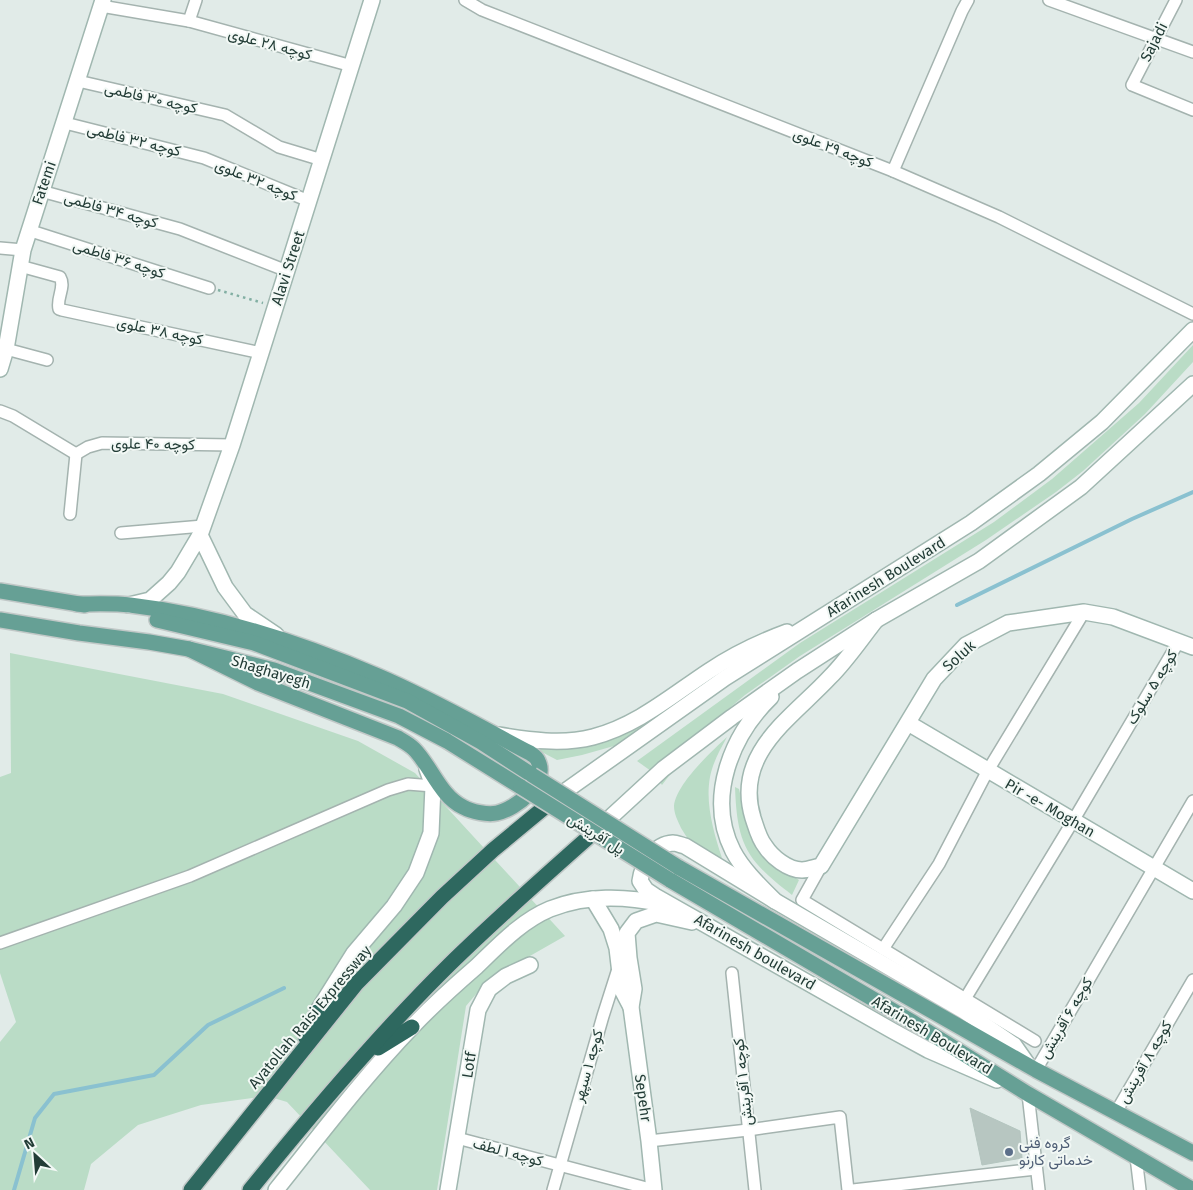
<svg xmlns="http://www.w3.org/2000/svg" width="1193" height="1190" viewBox="0 0 1193 1190" font-family="'Fira Sans',Vazirmatn,sans-serif">
	<style>
		.green { fill: #badcc6 }
		.lines { fill: none; stroke-linecap: round; stroke-linejoin: round }
		.stream { stroke: #8ac1d0; stroke-width: 4 }
		.building { fill: #b7c6c1; stroke: #b4c5bf }
		.street-casing { stroke: #a4b3af; stroke-width: 14 }
		.secondary-casing { stroke: #a0b7b0; stroke-width: 18 }
		.primary-casing { stroke: #c1c8c7; stroke-width: 18 }
		.highway-casing { stroke: #c1c8c7; stroke-width: 18 }
		.path { stroke: #82afa3; stroke-width: 2.5; stroke-dasharray: 2.5 4; stroke-linecap: butt }
		.street { stroke: #fff; stroke-width: 11 }
		.secondary { stroke: #fff; stroke-width: 15 }
		.primary { stroke: #66a095; stroke-width: 15 }
		.highway { stroke: #2e685f; stroke-width: 15 }
		.primary-bridge-casing { stroke: #c1c8c7; stroke-width: 18; stroke-linecap: butt }
		.primary-bridge { stroke: #66a095; stroke-width: 15 }
		.service-dot { fill: #5c6f8a; stroke: #f2f8f5; stroke-width: 2 }
		.labels { text-anchor: middle; stroke-width: 4; stroke-linejoin: round; paint-order: stroke }
		.street-label { font-size: 15px; fill: #223c36; stroke: #f2f8f5 }
		.service-label { font-size: 15px; fill: #4e5e75; stroke: #f2f8f5; text-anchor: start }
	</style>
	<rect width="100%" height="100%" fill="#e1ebe8"/>
	<!-- green -->
	<g class="green">
		<path d="M1193,345V362L1145,414L1083,471L1056,492L986,540L800,656L745,695L706,728L662,785L651,771L637,761L800,643L994,522L1052,479L1139,403Z"/>
		<path d="M10,653L223,694L358,741L415,773L565,936L488,980L466,1006L437,1190H370L287,1102L267,1096L201,1105L138,1125L91,1164L84,1190H0V1042L16,1022L0,973V777L11,773Z"/>
		<path d="M725,669L621,744L582,755L557,760L534,748H580L626,731Z"/>
		<path d="M727,737C720,750 713,762 710,777C705,804 714,833 722,858C699,850 694,850 681,828C678,821 674,814 674,806C676,784 712,751 727,737Z"/>
		<path d="M735,787L739,789L750,836L768,860L799,880L792,895C746,860 737,844 735,787Z"/>
	</g>
	<g class="lines">
		<!-- stream -->
		<g class="stream">
			<path d="M957,605L1132,519L1193,492"/>
			<path d="M14,1190L35,1118L54,1094L154,1075L208,1025L284,988"/>
		</g>
	</g>
	<!-- building -->
	<path class="building" d="M970,1108L1020,1131L1022,1158L982,1165Z"/>
	<g class="lines">
		<defs>
			<g id="street">
				<path d="M465,0L482,10L893,171L999,217L1193,314"/>
				<path d="M1049,0L1193,52"/>
				<path d="M1176,0L1132,85L1193,110"/>
				<path d="M101,6L189,21L352,66"/>
				<path d="M189,21L196,0"/>
				<path d="M78,81L225,115L279,147L322,160"/>
				<path d="M65,123L204,158L309,201"/>
				<path d="M893,171L962,11L968,0"/>
				<path d="M41,191L180,229L287,271"/>
				<path d="M28,230L209,288"/>
				<path d="M0,248L23,250"/>
				<path d="M20,266L60,277C66,287 56,298 59,309L62,310L261,353"/>
				<path d="M6,349L47,360"/>
				<path d="M0,411L13,416L76,454"/>
				<path d="M76,454L88,447L102,443L232,445"/>
				<path d="M70,514L76,454"/>
				<path d="M121,533L203,526"/>
				<path d="M821,866L802,900L1035,1041"/>
				<path d="M0,943L190,876L388,790L408,784L433,786"/>
				<path d="M883,949L939,864L987,772L1084,612"/>
				<path d="M732,973L755,1190"/>
				<path d="M965,999L1073,821L1179,641"/>
				<path d="M1036,1070L1193,801"/>
				<path d="M1028,1094L1039,1190"/>
				<path d="M1116,1112L1193,980"/>
				<path d="M457,1138L654,1190"/>
				<path d="M649,1141L748,1130L840,1117L848,1190"/>
				<path d="M1136,1157L1140,1190"/>
				<path d="M553,1190L603,1016L618,969"/>
				<path d="M853,1190L1036,1169"/>
			</g>
			<g id="secondary">
				<path d="M0,369L6,349L23,250L103,0"/>
				<path d="M200,535L232,445L372,0"/>
				<path d="M129,605L150,600L169,583L178,572L200,535L225,587L245,614L276,635"/>
				<path d="M876,620C861,639 847,660 830,677C792,718 733,753 753,818C756,827 759,839 765,846C772,857 788,870 802,870C808,870 815,867 821,866L934,679L966,645L1008,623L1084,612L1113,617L1193,647"/>
				<path d="M771,697C731,736 706,798 733,851C743,870 760,886 775,901L964,1011L1014,1045L1028,1065"/>
				<path d="M908,723L1193,891"/>
				<path d="M498,735C529,740 562,745 593,737C638,725 671,696 709,671C733,655 760,642 787,632"/>
				<path d="M557,797L725,678L971,523L1039,474L1102,422L1193,330"/>
				<path d="M600,827L663,769L732,717L797,671L876,620L979,561L1081,487L1193,384"/>
				<path d="M593,899L611,929L617,948L622,990L631,1007"/>
				<path d="M775,901L685,846C681,845 676,843 673,843C654,844 642,865 640,881L646,890L655,896L893,1031L928,1050L997,1080"/>
				<path d="M317,1012L354,953L394,906L416,873L431,833L433,786L427,769"/>
				<path d="M276,1190C320,1135 363,1078 412,1027C432,1006 454,986 476,967C498,946 521,921 550,909C585,895 626,896 662,904"/>
				<path d="M448,1190L478,1010L489,989L506,976L530,965"/>
				<path d="M654,1190L649,1141L631,1007L634,989L629,958L627,933L636,921L656,914L692,922"/>
			</g>
			<g id="primary">
				<path d="M0,591L85,605"/>
				<path d="M77,604C94,604 113,603 130,605C215,615 299,642 378,676C430,698 480,727 530,753C533,755 537,758 538,761C549,783 516,809 497,813C488,815 472,812 463,807C440,796 431,766 414,749C409,744 403,741 398,738L258,683L189,649"/>
				<path d="M0,620L79,633L149,642L189,649L274,670L399,716L447,741L521,787"/>
				<path d="M157,620L254,643L407,701L481,742L532,775"/>
				<path d="M678,867L1036,1070L1193,1153"/>
				<path d="M670,880L914,1023L1028,1094L1193,1190"/>
			</g>
			<g id="highway">
				<path d="M306,1038L317,1012"/>
				<path d="M378,1048L412,1027"/>
				<path d="M191,1190L356,984L442,897L493,850L557,797"/>
				<path d="M250,1190C313,1112 378,1035 449,965C498,917 549,872 600,827"/>
			</g>
		</defs>
		<!-- street casing -->
		<use href="#street" class="street-casing"/>
		<!-- secondary casing -->
		<use href="#secondary" class="secondary-casing"/>
		<!-- primary casing -->
		<use href="#primary" class="primary-casing"/>
		<!-- highway casing -->
		<use href="#highway" class="highway-casing"/>
		<!-- path -->
		<path class="path" d="M218,290L263,303"/>
		<!-- street -->
		<use href="#street" class="street"/>
		<!-- secondary -->
		<use href="#secondary" class="secondary"/>
		<!-- primary -->
		<use href="#primary" class="primary"/>
		<!-- highway -->
		<use href="#highway" class="highway"/>
		<defs>
			<g id="primary-bridge">
				<path d="M532,775L678,867"/>
				<path d="M521,787L670,880"/>
			</g>
		</defs>
		<!-- primary-bridge casing -->
		<use href="#primary-bridge" class="primary-bridge-casing"/>
		<!-- primary-bridge -->
		<use href="#primary-bridge" class="primary-bridge"/>
	</g>
	<!-- markers -->
	<circle class="service-dot" cx="1009" cy="1152" r="5"/>
	<g class="labels">
		<!-- street labels -->
		<g class="street-label">
			<text transform="translate(1154 42) rotate(-63)" y="5">Sajadi</text>
			<text transform="translate(270 44) rotate(15)" y="5">کوچه ۲۸ علوی</text>
			<text transform="translate(151 98) rotate(13)" y="5">کوچه ۳۰ فاطمی</text>
			<text transform="translate(134 140) rotate(14)" y="5">کوچه ۳۲ فاطمی</text>
			<text transform="translate(833 148) rotate(21)" y="5">کوچه ۲۹ علوی</text>
			<text transform="translate(256 180) rotate(22)" y="5">کوچه ۳۲ علوی</text>
			<text transform="translate(44 183) rotate(-71)" y="5">Fatemi</text>
			<text transform="translate(111 210) rotate(16)" y="5">کوچه ۳۴ فاطمی</text>
			<text transform="translate(119 259) rotate(18)" y="5">کوچه ۳۶ فاطمی</text>
			<text transform="translate(288 268) rotate(-72)" y="5">Alavi Street</text>
			<text transform="translate(160 331) rotate(12)" y="5">کوچه ۳۸ علوی</text>
			<text transform="translate(153 444) rotate(1)" y="5">کوچه ۴۰ علوی</text>
			<text transform="translate(886 577) rotate(-32)" y="5">Afarinesh Boulevard</text>
			<text transform="translate(959 656) rotate(-42)" y="5">Soluk</text>
			<text transform="translate(271 672) rotate(17)" y="5">Shaghayegh</text>
			<text transform="translate(1152 687) rotate(-59)" y="5">کوچه ۵ سلوک</text>
			<text transform="translate(1050 808) rotate(30)" y="5">Pir -e- Moghan</text>
			<text transform="translate(596 834) rotate(32)" y="5">پل آفرینش</text>
			<text transform="translate(755 952) rotate(30)" y="5">Afarinesh boulevard</text>
			<text transform="translate(310 1017) rotate(-50)" y="5">Ayatollah Raisi Expressway</text>
			<text transform="translate(1066 1018) rotate(-60)" y="5">کوچه ۶ آفرینش</text>
			<text transform="translate(932 1035) rotate(31)" y="5">Afarinesh Boulevard</text>
			<text transform="translate(1145 1062) rotate(-60)" y="5">کوچه ۸ آفرینش</text>
			<text transform="translate(469 1065) rotate(-81)" y="5">Lotf</text>
			<text transform="translate(588 1066) rotate(-74)" y="5">کوچه ۱ سپهر</text>
			<text transform="translate(743 1082) rotate(-96)" y="5">کوچه ۱ آفرینش</text>
			<text transform="translate(643 1098) rotate(82)" y="5">Sepehr</text>
			<text transform="translate(508 1152) rotate(15)" y="5">کوچه ۱ لطف</text>
		</g>
		<!-- service labels -->
		<g class="service-label">
			<text x="1019" y="1148">گروه فنی<tspan x="1019" dy="17">خدماتی کارنو</tspan></text>
		</g>
	</g>
	<!-- north arrow -->
	<g transform="translate(35 1155) rotate(334)" stroke="#f2f8f5" stroke-width="4" paint-order="stroke">
	<path d="M0-4L9 19L0 12L-9 19Z" fill="#223c36"/>
	<text y="-8" font-size="14" font-weight="bold" text-anchor="middle" fill="#223c36">N</text>
	</g>
</svg>
